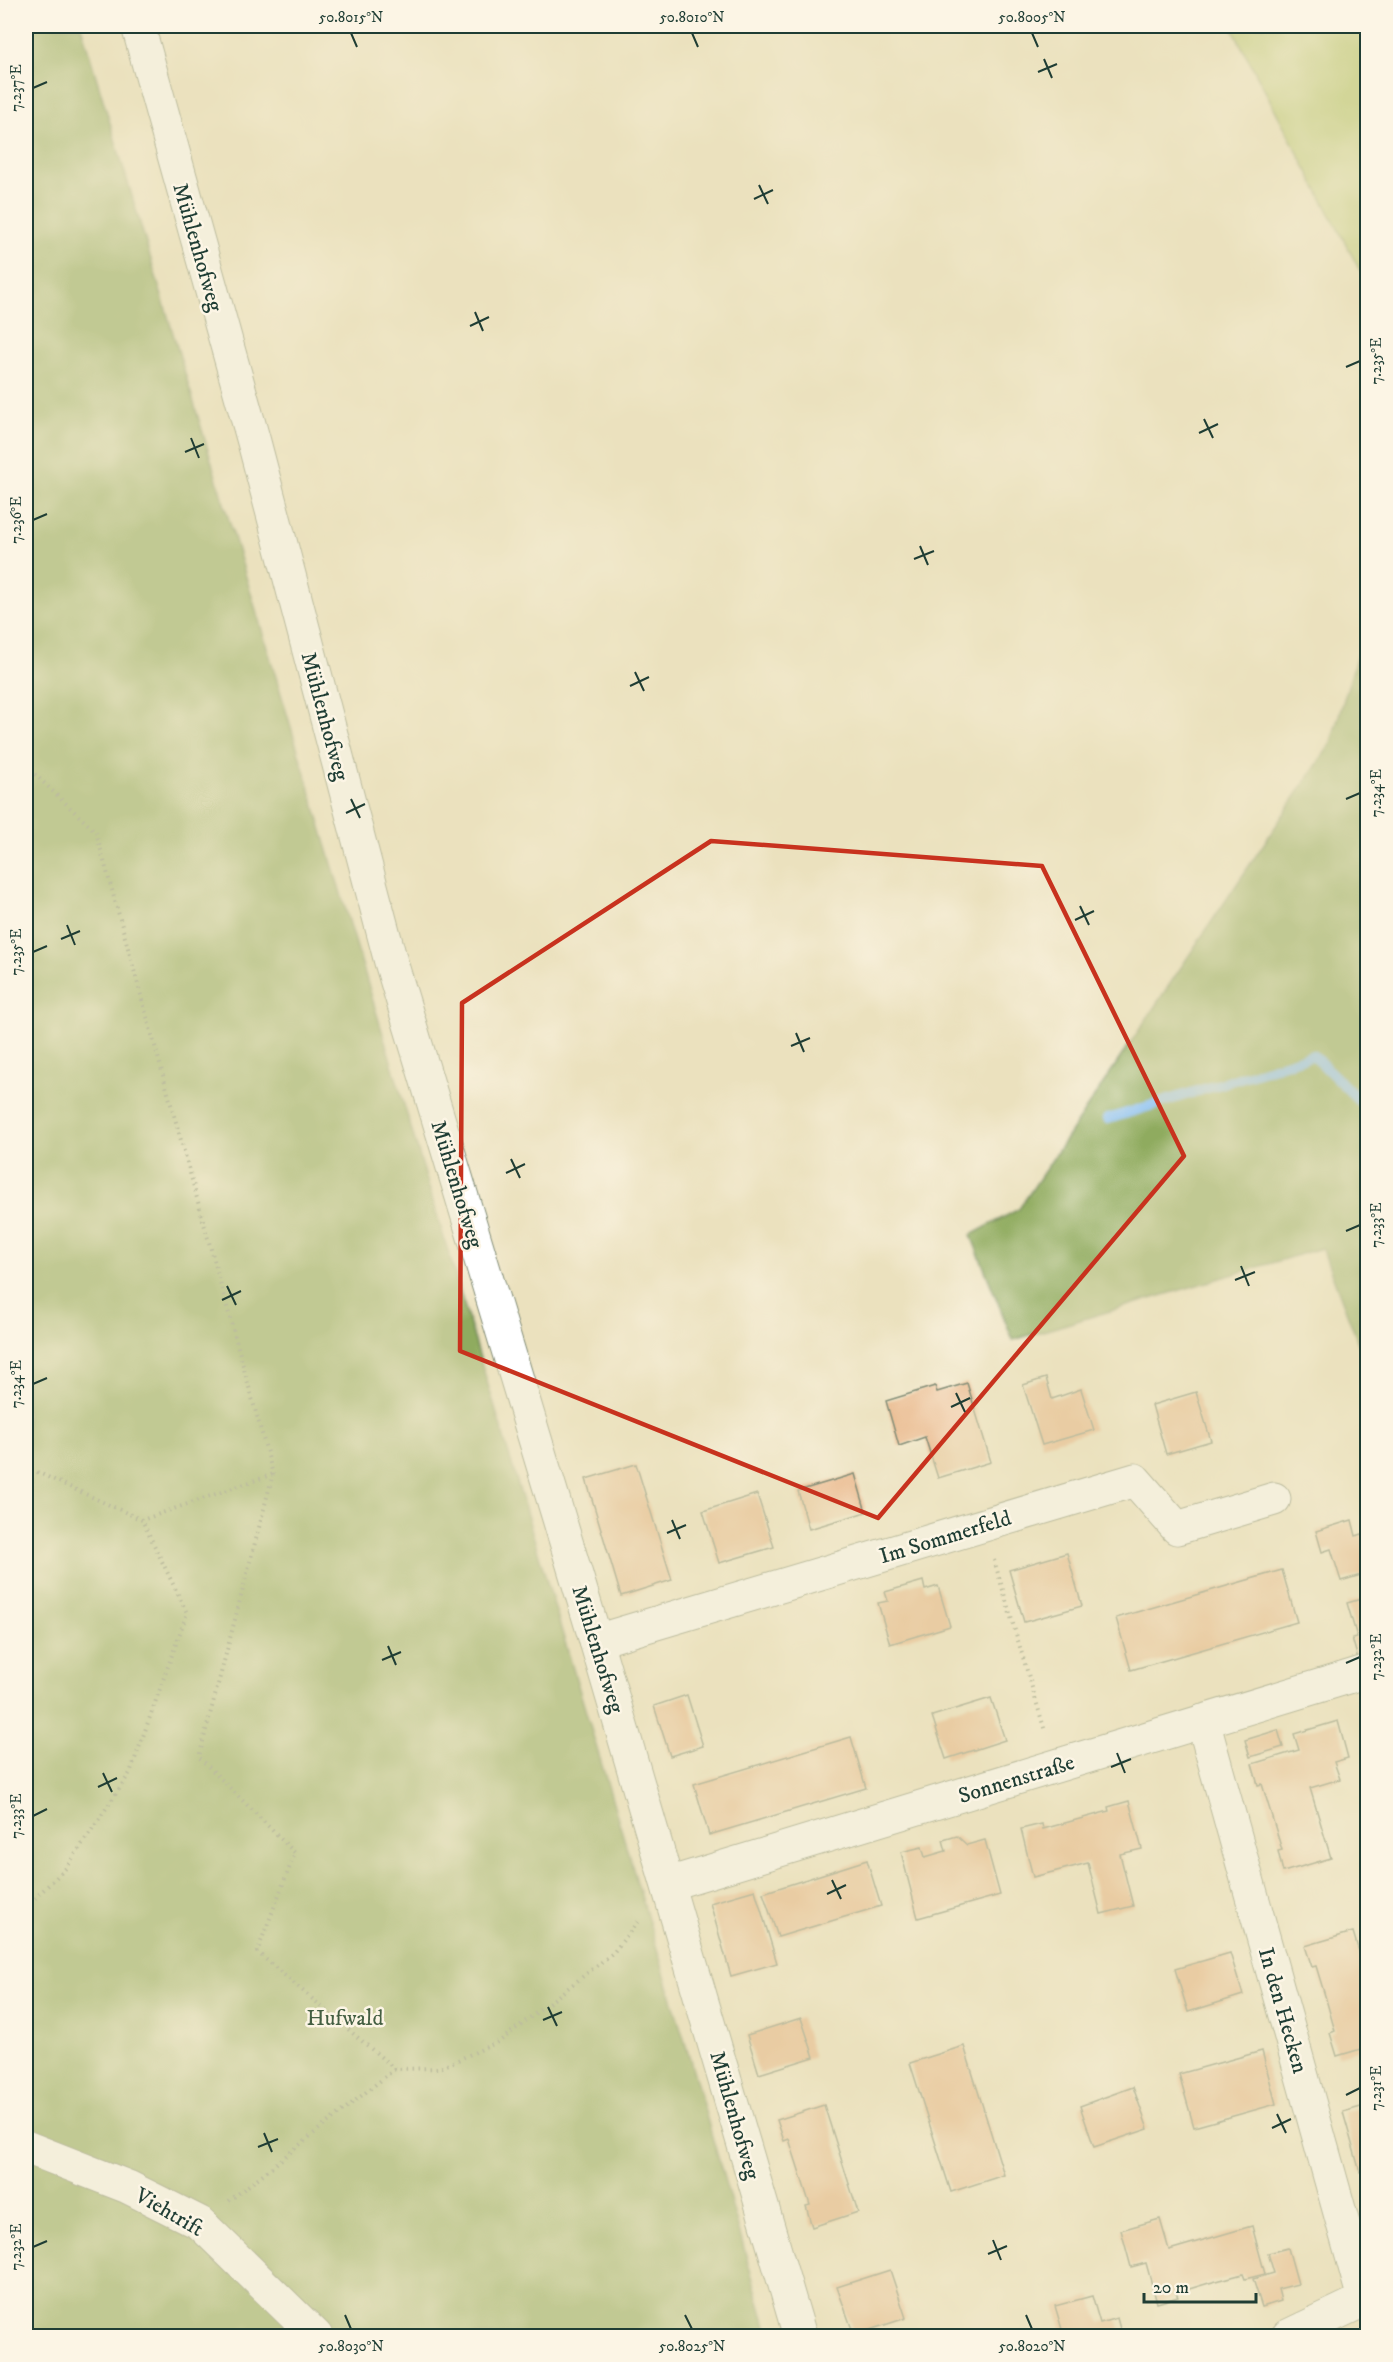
<svg xmlns="http://www.w3.org/2000/svg" width="1393" height="2362" viewBox="0 0 1393 2362" font-family="'IM FELL DW Pica',serif">
	<style>
		.green { fill: #b4c66a; stroke: #6a824f; stroke-width: 1.5 }
		.forest { fill: #8fab5e; stroke: #577449; stroke-width: 1.5 }
		.lines { fill: none; stroke-linecap: round; stroke-linejoin: round }
		.stream { stroke: #82bdf4; stroke-width: 10 }
		.building { fill: #e7b283 }
		.minor-casing { stroke: #858f79; stroke-width: 35 }
		.path { stroke: #858f79; stroke-width: 4; stroke-dasharray: 1.5 4.5; stroke-linecap: butt }
		.minor { stroke: #fff; stroke-width: 33 }
		.marked { fill: none; stroke: #c8321e; stroke-width: 4.5; stroke-linejoin: round }
		.ticks { fill: none; stroke: #1f3d34; stroke-width: 2 }
		.labels { text-anchor: middle; stroke-width: 5; stroke-linejoin: round; paint-order: stroke }
		.street-label { font-size: 22px; fill: #1f3d34; stroke: #fcf5e5 }
		.park-label { font-size: 22px; fill: #445f42; stroke: #fcf5e5 }
		.neatline { fill: none; stroke: #1f3d34; stroke-width: 2 }
		.ticks-label { font-size: 15px; text-anchor: middle; fill: #1f3d34 }
	</style>
	<rect width="100%" height="100%" fill="#fcf5e5"/>
	<filter id="ink" filterUnits="userSpaceOnUse"><feTurbulence type="fractalNoise" baseFrequency=".0167" numOctaves="2"/><feDisplacementMap in="SourceGraphic" scale="12" xChannelSelector="R" yChannelSelector="G"/><feConvolveMatrix kernelMatrix="1 2 1 2 8 2 1 2 1" color-interpolation-filters="sRGB"/></filter>
	<filter id="wash" filterUnits="userSpaceOnUse"><feTurbulence type="fractalNoise" baseFrequency=".008" numOctaves="4" result="noise"/><feDisplacementMap in="SourceGraphic" scale="24" xChannelSelector="R" yChannelSelector="G"/><feGaussianBlur stdDeviation="1.35" result="paint"/><feColorMatrix in="noise" values="0 0 0 0 0 0 0 0 0 0 0 0 0 0 0 0 0 1.4 0 .05"/><feComposite in="paint" operator="in"/></filter>
	<g filter="url(#wash)">
		<rect width="100%" height="100%" fill="#ebe1be"/>
		<!-- green -->
		<path class="green" d="M1231,26H1367V284Z"/>
		<!-- forest -->
		<g class="forest">
			<path d="M26,26H81L690,2059L769,2336H26Z"/>
			<path d="M1367,623V1366L1322,1248L1013,1340L971,1235L1019,1209L1330,745Z"/>
		</g>
		<g class="lines">
			<!-- stream -->
			<path class="stream" d="M1108,1119L1313,1055L1368,1109"/>
		</g>
		<g id="blocks">
			<!-- building -->
			<g class="building">
				<path d="M1046,1378L1052,1399L1081,1389L1094,1430L1042,1445L1023,1385Z"/>
				<path d="M967,1383L991,1462L938,1478L925,1437L899,1446L886,1401L935,1386L937,1392Z"/>
				<path d="M1196,1392L1211,1441L1166,1454L1152,1405Z"/>
				<path d="M636,1464L672,1580L621,1596L586,1479Z"/>
				<path d="M855,1474L866,1512L809,1529L798,1491Z"/>
				<path d="M757,1494L774,1547L719,1563L703,1511Z"/>
				<path d="M1352,1520L1356,1536L1368,1532V1595L1361,1575L1341,1581L1331,1549L1322,1552L1316,1531Z"/>
				<path d="M1067,1553L1082,1606L1024,1622L1009,1570Z"/>
				<path d="M1282,1570L1297,1622L1131,1670L1116,1618Z"/>
				<path d="M923,1581L925,1590L938,1586L950,1626L890,1644L878,1603L888,1601L885,1592Z"/>
				<path d="M1368,1597V1656L1358,1659L1352,1638L1357,1637L1347,1603Z"/>
				<path d="M687,1695L703,1746L670,1756L654,1706Z"/>
				<path d="M991,1698L1005,1740L946,1759L932,1716Z"/>
				<path d="M1338,1721L1348,1758L1334,1762L1340,1779L1310,1788L1331,1858L1283,1872L1278,1851L1282,1850L1262,1784L1258,1785L1252,1764L1299,1750L1294,1734Z"/>
				<path d="M1278,1730L1283,1747L1250,1757L1245,1740Z"/>
				<path d="M851,1737L866,1788L709,1835L694,1784Z"/>
				<path d="M1129,1801L1142,1849L1120,1854L1133,1906L1101,1914L1088,1863L1033,1877L1021,1829L1042,1824L1043,1829L1109,1811L1108,1807Z"/>
				<path d="M957,1836L967,1845L985,1840L1000,1895L918,1918L901,1852L922,1847L925,1857L946,1851L943,1840Z"/>
				<path d="M867,1860L881,1906L778,1937L763,1893Z"/>
				<path d="M755,1890L777,1963L731,1976L710,1903Z"/>
				<path d="M1353,1932L1368,1981V2047L1337,2056L1330,2033L1335,2031L1326,1999L1316,1966L1312,1967L1305,1946Z"/>
				<path d="M1230,1953L1243,1995L1188,2012L1175,1969Z"/>
				<path d="M801,2018L814,2057L759,2074L747,2035Z"/>
				<path d="M964,2046L1004,2175L951,2192L910,2063Z"/>
				<path d="M1262,2051L1276,2104L1194,2127L1179,2074Z"/>
				<path d="M1133,2087L1148,2129L1094,2147L1080,2106Z"/>
				<path d="M824,2105L858,2212L812,2227L806,2206L810,2205L789,2139L784,2141L777,2120Z"/>
				<path d="M1368,2105V2169L1360,2172L1343,2112Z"/>
				<path d="M1160,2219L1169,2250L1252,2226L1265,2274L1245,2279L1243,2274L1209,2283L1176,2293L1178,2297L1157,2303L1146,2263L1131,2267L1121,2230Z"/>
				<path d="M1288,2248L1298,2284L1278,2289L1281,2301L1262,2307L1253,2279L1274,2273L1268,2253Z"/>
				<path d="M890,2270L906,2318L854,2335L837,2287Z"/>
				<path d="M1092,2296L1100,2323L1117,2318L1122,2336H1064L1055,2306Z"/>
			</g>
		</g>
	</g>
	<g filter="url(#ink)">
		<use href="#blocks" fill-opacity="0" stroke="#858f79" stroke-width="1.5"/>
		<g class="lines">
			<defs>
				<g id="minor">
					<path d="M138,26L254,442L391,962L596,1641L800,2336"/>
					<path d="M596,1641L1135,1480L1177,1528L1274,1499"/>
					<path d="M1203,1721L1364,2299"/>
					<path d="M668,1884L1365,1672"/>
					<path d="M26,2147L128,2187L200,2223L316,2336"/>
					<path d="M1288,2336L1368,2298"/>
				</g>
			</defs>
			<!-- minor casing -->
			<use href="#minor" class="minor-casing"/>
			<!-- path -->
			<g class="path">
				<path d="M26,34L38,26"/>
				<path d="M26,766L96,832L273,1474L199,1757L295,1853L257,1952L395,2069L440,2068L500,2041L613,1953L640,1919"/>
				<path d="M26,1467L142,1520L273,1474"/>
				<path d="M994,1560L1045,1731"/>
				<path d="M26,1907L66,1868L130,1773L187,1613L142,1520"/>
				<path d="M229,2201L395,2069"/>
			</g>
			<!-- minor -->
			<use href="#minor" class="minor"/>
		</g>
	</g>
	<!-- marked area -->
	<path d="M0 0H1393V2362H0ZM711,841L1042,866L1184,1156L878,1518L460,1351L462,1003Z" fill="#ebe1be" fill-opacity=".55" fill-rule="evenodd"/>
	<path class="marked" d="M711,841L1042,866L1184,1156L878,1518L460,1351L462,1003Z"/>
	<!-- ticks -->
	<path class="ticks" d="M351,33L357,47M692,33L698,47M1032,33L1038,47M1044,59L1052,78M1038,72L1057,64M33,88L47,82M759,185L768,204M754,199L773,190M475,312L483,331M470,326L489,317M1346,367L1360,361M1204,419L1213,438M1199,433L1218,424M191,438L199,458M185,452L204,444M33,520L47,514M920,546L928,565M914,559L934,551M635,672L644,691M630,686L649,677M351,799L360,818M1346,799L1360,793M346,813L365,804M1080,906L1089,925M1075,920L1094,911M67,925L75,945M61,939L80,931M33,952L47,946M796,1033L804,1052M791,1046L810,1038M511,1159L520,1178M506,1173L525,1164M1346,1231L1360,1225M1241,1266L1249,1286M1235,1280L1255,1272M227,1286L236,1305M222,1300L241,1291M33,1384L47,1378M956,1393L965,1412M951,1407L970,1398M672,1520L680,1539M667,1533L686,1525M388,1646L396,1665M382,1660L401,1652M1346,1663L1360,1657M1117,1753L1125,1773M1111,1767L1131,1759M103,1773L112,1792M98,1787L117,1778M33,1816L47,1809M832,1880L841,1899M827,1894L846,1885M548,2007L557,2026M543,2020L562,2012M1346,2095L1360,2088M1277,2114L1286,2133M1272,2128L1291,2119M264,2133L272,2152M258,2147L278,2139M993,2240L1001,2260M33,2247L47,2241M988,2254L1007,2246M345,2315L351,2329M685,2315L692,2329M1026,2315L1032,2329"/>
	<g class="labels">
		<!-- street labels -->
		<g class="street-label">
			<text transform="translate(199 247) rotate(74)" y="8">Mühlenhofweg</text>
			<text transform="translate(326 716) rotate(75)" y="8">Mühlenhofweg</text>
			<text transform="translate(458 1184) rotate(73)" y="8">Mühlenhofweg</text>
			<text transform="translate(945 1536) rotate(-17)" y="8">Im Sommerfeld</text>
			<text transform="translate(599 1649) rotate(73)" y="8">Mühlenhofweg</text>
			<text transform="translate(1016 1778) rotate(-17)" y="8">Sonnenstraße</text>
			<text transform="translate(1284 2010) rotate(74)" y="8">In den Hecken</text>
			<text transform="translate(736 2115) rotate(74)" y="8">Mühlenhofweg</text>
			<text transform="translate(170 2211) rotate(30)" y="8">Viehtrift</text>
		</g>
		<!-- park labels -->
		<g class="park-label">
			<text x="345" y="2025">Hufwald</text>
		</g>
	</g>
	<!-- margin -->
	<rect width="1393" height="2362" fill="none" stroke="#fcf5e5" stroke-width="66"/>
	<!-- scale -->
	<path d="M1144 2293v9h112v-9" fill="none" stroke="#1f3d34" stroke-width="3"/>
	<text x="1153" y="2293" font-size="18" fill="#1f3d34" stroke="#fcf5e5" stroke-width="4.5" paint-order="stroke">20 m</text>
	<rect x="33" y="33" width="1327" height="2296" class="neatline"/>
	<g class="ticks-label">
		<text x="351" y="22">50.8015°N</text>
		<text x="692" y="22">50.8010°N</text>
		<text x="1032" y="22">50.8005°N</text>
		<text transform="translate(16 88) rotate(-90)" y="5">7.237°E</text>
		<text transform="translate(1376 361) rotate(-90)" y="5">7.235°E</text>
		<text transform="translate(16 520) rotate(-90)" y="5">7.236°E</text>
		<text transform="translate(1376 793) rotate(-90)" y="5">7.234°E</text>
		<text transform="translate(16 952) rotate(-90)" y="5">7.235°E</text>
		<text transform="translate(1376 1225) rotate(-90)" y="5">7.233°E</text>
		<text transform="translate(16 1384) rotate(-90)" y="5">7.234°E</text>
		<text transform="translate(1376 1657) rotate(-90)" y="5">7.232°E</text>
		<text transform="translate(16 1816) rotate(-90)" y="5">7.233°E</text>
		<text transform="translate(1376 2088) rotate(-90)" y="5">7.231°E</text>
		<text transform="translate(16 2247) rotate(-90)" y="5">7.232°E</text>
		<text x="351" y="2351">50.8030°N</text>
		<text x="692" y="2351">50.8025°N</text>
		<text x="1032" y="2351">50.8020°N</text>
	</g>
</svg>
